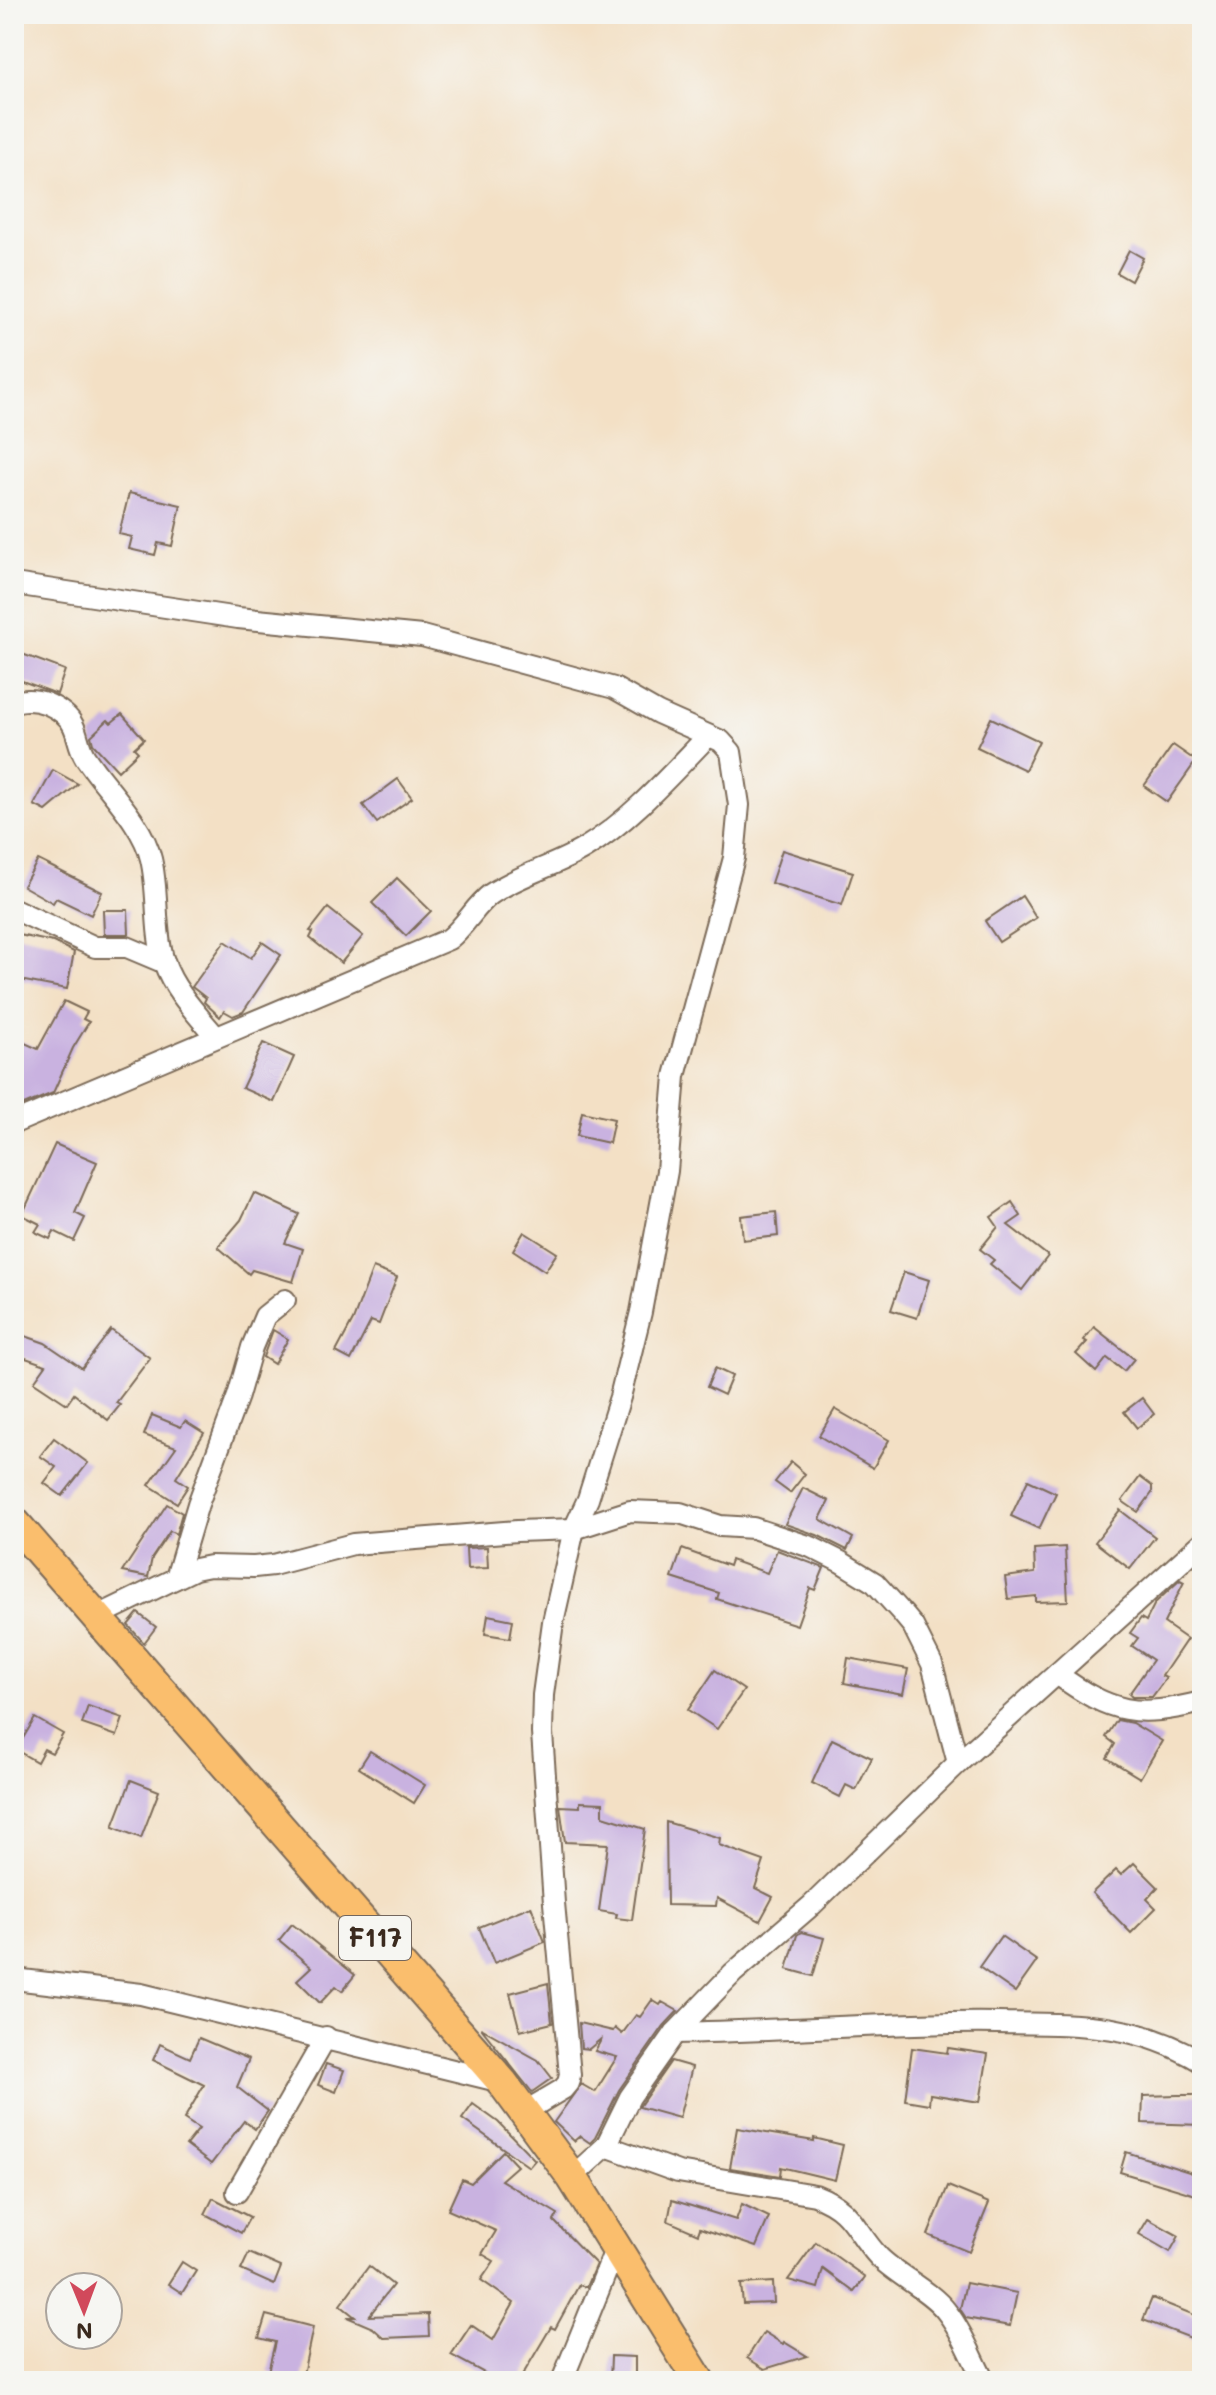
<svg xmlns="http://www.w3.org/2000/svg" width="1216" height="2395" viewBox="0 0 1216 2395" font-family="Mali,sans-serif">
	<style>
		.building { fill: #c9b2e0 }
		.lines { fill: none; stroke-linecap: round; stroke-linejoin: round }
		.minor-casing { stroke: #7b6a58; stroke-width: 24 }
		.primary-casing { stroke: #7b6a58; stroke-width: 34 }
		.minor { stroke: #fff; stroke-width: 20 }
		.primary { stroke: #fabe6d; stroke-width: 30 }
		.labels { text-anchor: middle; stroke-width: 8; stroke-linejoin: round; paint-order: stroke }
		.shield { fill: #f6f6f2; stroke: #73675e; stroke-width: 2 }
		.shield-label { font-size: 26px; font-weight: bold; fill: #3b2a1e }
	</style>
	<rect width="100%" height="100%" fill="#f6f6f2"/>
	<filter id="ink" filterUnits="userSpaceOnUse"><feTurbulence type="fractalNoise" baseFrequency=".0125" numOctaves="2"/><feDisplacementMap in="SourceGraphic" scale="16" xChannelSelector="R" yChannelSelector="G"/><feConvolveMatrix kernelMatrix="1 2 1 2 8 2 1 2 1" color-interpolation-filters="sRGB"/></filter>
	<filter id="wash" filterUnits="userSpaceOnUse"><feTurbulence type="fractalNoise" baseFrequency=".006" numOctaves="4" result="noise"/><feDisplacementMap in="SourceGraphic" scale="32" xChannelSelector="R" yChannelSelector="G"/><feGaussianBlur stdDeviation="1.8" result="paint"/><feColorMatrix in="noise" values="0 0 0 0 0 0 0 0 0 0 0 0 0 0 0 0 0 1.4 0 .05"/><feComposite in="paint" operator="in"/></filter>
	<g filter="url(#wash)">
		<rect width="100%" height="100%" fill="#f3e0c5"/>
		<g id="blocks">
			<!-- building -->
			<g class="building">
				<path d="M1129,250L1143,258L1131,281L1117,273Z"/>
				<path d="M129,493L181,505L172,546L158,543L155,555L129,549L132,537L119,534Z"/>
				<path d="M14,651L65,670L57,694L14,678Z"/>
				<path d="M122,714L144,739L134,748L138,752L118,771L93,744L91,736L108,720L111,723Z"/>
				<path d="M991,718L1039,741L1025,770L977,747Z"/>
				<path d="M1173,745L1196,761L1167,802L1144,786Z"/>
				<path d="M53,770L78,784L46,811L34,805Z"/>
				<path d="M398,779L412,798L377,823L363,805Z"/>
				<path d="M782,850L853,872L842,905L771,883Z"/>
				<path d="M38,860L102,892L91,915L56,898L53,903L23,886Z"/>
				<path d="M397,878L431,911L406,936L372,903Z"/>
				<path d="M1022,896L1036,918L999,942L985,921Z"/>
				<path d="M328,908L363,936L341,963L310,938L313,932L310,931Z"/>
				<path d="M103,910H128L129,934H104Z"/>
				<path d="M14,934L53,942L74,952L67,989L14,979Z"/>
				<path d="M225,941L251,958L262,942L281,955L243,1012L233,1016L224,1011L220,1017L204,1002L206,998L192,987Z"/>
				<path d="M64,1001L87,1012L83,1019L89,1022L73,1048L53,1093L14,1109V1038L38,1049Z"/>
				<path d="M263,1043L294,1057L274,1102L242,1088Z"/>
				<path d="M582,1112L614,1119L609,1143L577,1136Z"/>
				<path d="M55,1144L97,1162L75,1213L85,1218L74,1241L54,1231L50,1239L35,1232L40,1224L22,1215Z"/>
				<path d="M254,1193L299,1214L285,1243L303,1249L293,1282L252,1270L249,1274L218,1247L241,1220Z"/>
				<path d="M1012,1202L1021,1216L1008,1225L1048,1256L1022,1290L990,1264L994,1260L980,1249L998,1227L991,1217Z"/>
				<path d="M776,1212L778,1236L743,1240L741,1216Z"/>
				<path d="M524,1232L557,1253L545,1271L513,1250Z"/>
				<path d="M373,1268L397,1277L379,1324L371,1321L351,1360L336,1352L353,1320Z"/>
				<path d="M904,1272L929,1280L917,1318L891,1310Z"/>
				<path d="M1094,1327L1134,1359L1124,1371L1107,1358L1096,1372L1076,1354L1087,1342L1084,1340Z"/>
				<path d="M111,1330L150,1358L116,1403L120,1405L108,1420L74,1394L67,1404L34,1382L46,1365L14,1354V1332L45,1343L82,1368Z"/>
				<path d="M273,1330L288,1339L274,1364L263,1357Z"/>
				<path d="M715,1368L732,1376L724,1395L707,1387Z"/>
				<path d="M1142,1398L1154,1414L1137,1428L1124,1412Z"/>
				<path d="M835,1409L889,1440L873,1468L819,1436Z"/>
				<path d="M152,1415L181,1427L185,1421L204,1433L176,1478L188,1486L177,1503L149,1485L176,1447L144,1435Z"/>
				<path d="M54,1438L88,1463L62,1496L44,1483L56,1467L40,1456Z"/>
				<path d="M791,1462L805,1474L790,1493L775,1482Z"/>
				<path d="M1140,1477L1152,1486V1493L1138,1512L1122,1501Z"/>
				<path d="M1028,1480L1056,1493L1039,1529L1011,1516Z"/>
				<path d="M803,1488L829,1501L820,1519L853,1538L847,1550L817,1535L785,1524Z"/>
				<path d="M167,1504L182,1513L176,1534L170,1531L152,1558L148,1577L122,1572Z"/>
				<path d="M1120,1510L1155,1537L1130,1569L1095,1542Z"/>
				<path d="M487,1547L488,1568L467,1569L466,1548Z"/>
				<path d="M1065,1547L1068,1601L1036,1602V1596L1008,1599L1005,1577L1035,1573L1034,1549Z"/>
				<path d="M682,1549L729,1566L731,1560L767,1573L777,1550L824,1568L815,1590L810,1588L797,1625L717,1599L719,1593L672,1578Z"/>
				<path d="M1180,1580L1184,1582L1164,1623L1187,1639L1162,1676L1166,1678L1152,1697H1132L1129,1694L1153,1660L1132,1646L1138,1638L1130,1633L1141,1618L1146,1621L1155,1603Z"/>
				<path d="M138,1613L156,1627L144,1643L128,1625Z"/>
				<path d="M488,1615L513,1620L510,1638L485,1634Z"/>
				<path d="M848,1658L908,1669L903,1694L844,1683Z"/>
				<path d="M715,1670L744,1690L717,1729L688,1710Z"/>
				<path d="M88,1706L123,1718L117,1736L82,1724Z"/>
				<path d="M35,1718L63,1734L52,1753L44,1749L37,1762L16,1750Z"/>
				<path d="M1117,1720L1132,1723L1162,1741L1140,1778L1107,1758L1115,1744L1106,1737Z"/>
				<path d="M832,1739L872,1758L856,1790L846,1785L840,1797L812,1783Z"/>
				<path d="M370,1751L425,1785L414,1803L359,1768Z"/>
				<path d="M131,1780L159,1791L141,1838L113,1827Z"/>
				<path d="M580,1802L603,1803V1816L645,1829L632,1920L616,1918L617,1914L599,1911L608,1844L565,1842L560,1806L580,1807Z"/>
				<path d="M666,1822L720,1838L719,1845L764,1861L755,1888L773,1897L760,1921L717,1898L716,1906L667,1905Z"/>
				<path d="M1134,1863L1158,1887L1147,1899L1156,1908L1131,1933L1092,1893L1116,1870L1121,1875Z"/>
				<path d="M531,1906L545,1942L494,1963L479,1927Z"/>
				<path d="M292,1924L355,1975L342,1991L336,1986L320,2003L297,1980L311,1967L279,1940Z"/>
				<path d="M801,1932L824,1938L813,1976L787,1969L797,1935Z"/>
				<path d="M1001,1936L1037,1961L1015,1992L979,1967Z"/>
				<path d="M548,1983L552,2023L520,2031L510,1993Z"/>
				<path d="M652,2000L660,2005L662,2002L678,2011L664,2026L619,2090L595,2138L590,2143L580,2136L574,2141L554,2122L581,2084L595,2092L617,2057L595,2051L602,2038L589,2049L581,2048L579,2023L613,2031L615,2028L622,2034L636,2015L640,2017Z"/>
				<path d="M481,2028L538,2060L552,2078L532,2092Z"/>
				<path d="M199,2038L249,2059L237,2087L268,2111L255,2129L244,2121L211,2164L186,2145L199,2129L184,2119L204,2085L153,2060L160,2044L190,2058Z"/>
				<path d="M912,2048L947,2053L948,2048L988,2054L980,2102L930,2094L929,2104L905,2100Z"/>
				<path d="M671,2061L692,2067L679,2118L639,2107Z"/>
				<path d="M326,2064L344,2070L336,2092L318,2085Z"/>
				<path d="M1178,2095H1202V2125L1142,2123L1143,2096Z"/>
				<path d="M473,2104L498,2122L535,2160L529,2167L462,2119Z"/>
				<path d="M737,2128L814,2141V2138L843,2145L835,2180L781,2167L780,2176L730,2168Z"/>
				<path d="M503,2151L517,2166L501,2180L558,2214L554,2221L596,2264L586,2287L579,2285L555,2329L551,2327L519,2381H499L451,2355L471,2325L493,2340L514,2303L481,2280L494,2261L482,2254L496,2231L448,2210L462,2179L471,2183Z"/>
				<path d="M1126,2152L1202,2176V2197L1120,2172Z"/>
				<path d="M948,2186L989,2203L969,2252L928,2235Z"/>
				<path d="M213,2198L250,2217L241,2233L205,2214Z"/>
				<path d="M672,2200L736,2220L742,2204L769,2217L756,2247L700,2228L698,2234L668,2221Z"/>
				<path d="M1148,2219L1179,2236L1170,2252L1139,2234Z"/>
				<path d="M816,2242L865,2277L854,2292L823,2269L818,2288L788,2280Z"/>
				<path d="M249,2253L281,2267L274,2285L241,2270Z"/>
				<path d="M182,2262L196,2271L182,2293L168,2284Z"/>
				<path d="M369,2266L393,2285L369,2316L428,2314L429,2336L384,2338L373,2328L347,2317H355L340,2305Z"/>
				<path d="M773,2282L774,2303L743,2304L741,2284Z"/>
				<path d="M966,2283L1017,2293L1010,2326L966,2318L960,2309Z"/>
				<path d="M1152,2298L1202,2318L1196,2340L1143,2320Z"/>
				<path d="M266,2315L313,2327L302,2379L268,2372L275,2342L259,2338Z"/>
				<path d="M764,2332L783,2344L784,2342L807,2356L765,2369L747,2358Z"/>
				<path d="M611,2356L635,2357V2381H610Z"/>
			</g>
		</g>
	</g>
	<g filter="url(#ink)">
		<use href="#blocks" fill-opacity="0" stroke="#7b6a58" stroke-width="2"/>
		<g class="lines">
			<defs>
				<g id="minor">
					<path d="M14,584L238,618L422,636L614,688L658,713L721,741L731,752L739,805L734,858L675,1076L667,1171L641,1312L620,1397L588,1499L574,1529L553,1622L543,1695L542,1733L554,1903L570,2075L568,2083L563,2089L524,2112"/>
					<path d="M14,702C32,697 49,702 64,714C79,726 76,743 85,757C105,788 143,823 151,859C159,893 154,929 164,962C174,991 197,1014 216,1037"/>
					<path d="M14,909L95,947H127L165,963"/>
					<path d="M14,1123L449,939C465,926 476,905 491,894C520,874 556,866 585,848C630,821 672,773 708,736"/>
					<path d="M176,1578L198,1504L238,1396L252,1347L265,1316L285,1300"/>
					<path d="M96,1617L195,1569L210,1566L254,1567L273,1565L353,1544L517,1531L574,1529L630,1511L680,1513L720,1526L753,1528L811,1547L841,1562L875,1583L903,1614L913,1626L932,1664L958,1763"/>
					<path d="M1057,1674C1112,1714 1137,1718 1202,1702"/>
					<path d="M14,1979L141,1994L502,2082"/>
					<path d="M675,2033C746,2031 817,2028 887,2025C924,2024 960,2022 997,2023C1072,2024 1135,2021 1202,2062"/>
					<path d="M606,2146L678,2172L815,2195C854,2210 853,2229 879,2257C898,2276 931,2291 946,2311C962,2331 972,2358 984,2381"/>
					<path d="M572,2177L606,2146L630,2097L675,2033L733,1973L812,1905L958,1763L1202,1543"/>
					<path d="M237,2192L326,2037"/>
					<path d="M562,2381L615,2250"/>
				</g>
				<path id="primary" d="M14,1522L502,2082L572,2177L699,2381"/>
			</defs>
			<!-- minor casing -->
			<use href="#minor" class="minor-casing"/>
			<!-- primary casing -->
			<use href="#primary" class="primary-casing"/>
			<!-- minor -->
			<use href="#minor" class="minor"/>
			<!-- primary -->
			<use href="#primary" class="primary"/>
		</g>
	</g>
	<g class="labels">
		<!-- shield labels -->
		<rect class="shield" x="339" y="1916" width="72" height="44" rx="6"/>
		<g class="shield-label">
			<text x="375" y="1947">F117</text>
		</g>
	</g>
	<!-- margin -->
	<rect width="1216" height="2395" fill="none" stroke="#f6f6f2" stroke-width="48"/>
	<!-- north arrow -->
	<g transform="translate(84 2311) rotate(179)"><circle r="38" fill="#f6f6f2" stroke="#aba49d" stroke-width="2"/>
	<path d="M0-6L14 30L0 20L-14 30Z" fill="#d1495b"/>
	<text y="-12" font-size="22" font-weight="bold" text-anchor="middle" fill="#3b2a1e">N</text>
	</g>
</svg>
